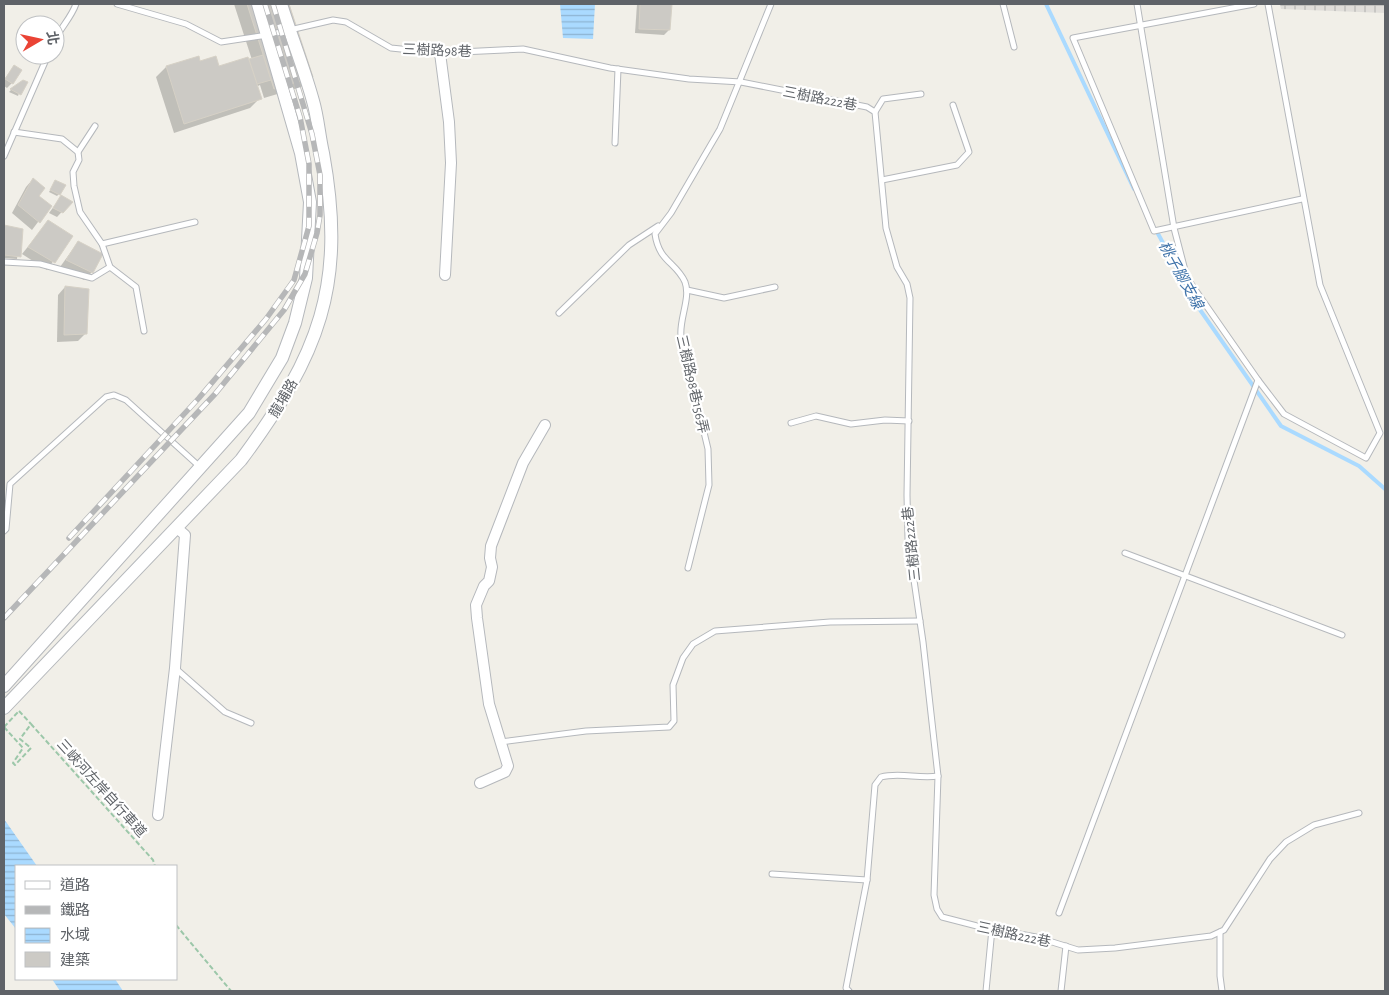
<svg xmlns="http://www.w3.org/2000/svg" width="1389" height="995" viewBox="0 0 1389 995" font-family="'Alegreya Sans','Noto Sans TC',sans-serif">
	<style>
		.industrial { fill: url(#industrial-grid) }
		.water { fill: url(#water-rules) }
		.shadow { fill: #0003 }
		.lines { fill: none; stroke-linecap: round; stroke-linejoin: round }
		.stream { stroke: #aadaff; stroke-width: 4 }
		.building { fill: #cccac5; stroke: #d6d1c6 }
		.service-casing { stroke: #b5b8bc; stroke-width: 7 }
		.minor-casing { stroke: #b5b8bc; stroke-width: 12 }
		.tertiary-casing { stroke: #b5b8bc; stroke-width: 14 }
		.path { stroke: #9cc7a9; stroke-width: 2; stroke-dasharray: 5 2.5; stroke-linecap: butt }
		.service { stroke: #fff; stroke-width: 5 }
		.minor { stroke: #fff; stroke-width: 10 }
		.tertiary { stroke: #fff; stroke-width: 12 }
		.rail-casing { stroke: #b6b7b8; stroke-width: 5.5 }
		.rail { stroke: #fff; stroke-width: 4; stroke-dasharray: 11; stroke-linecap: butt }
		.path-bridge { stroke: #9cc7a9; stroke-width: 2; stroke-dasharray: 5 2.5; stroke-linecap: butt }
		.labels { text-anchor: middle; stroke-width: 4.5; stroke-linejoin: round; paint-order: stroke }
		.street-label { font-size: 14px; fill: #5f6368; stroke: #fff }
		.water-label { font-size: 15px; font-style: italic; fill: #4174aa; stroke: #fff }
	</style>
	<defs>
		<pattern id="industrial-grid" width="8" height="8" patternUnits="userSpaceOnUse" patternTransform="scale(1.25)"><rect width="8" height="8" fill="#e0deda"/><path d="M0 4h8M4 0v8" fill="none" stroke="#b9b8b5"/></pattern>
		<pattern id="water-rules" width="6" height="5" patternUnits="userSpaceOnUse" patternTransform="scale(1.25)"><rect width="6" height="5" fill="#aadaff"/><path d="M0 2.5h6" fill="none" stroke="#8eb4d2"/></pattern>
	</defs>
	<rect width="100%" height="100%" fill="#f1efe8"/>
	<!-- industrial -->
	<path class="industrial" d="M1280,4H1385V13L1281,9Z"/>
	<!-- water -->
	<g class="water">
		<path d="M560,4H595L593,39L563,38Z"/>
		<path d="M4,819L37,866H16V929L4,914Z"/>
		<path d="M52,979H115L123,991H60Z"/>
	</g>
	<!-- shadow -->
	<g class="shadow">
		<path d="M234,4H288L311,77L301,87L264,98L260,85L256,87L260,98L250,108L174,133L156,77L166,67L198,57L200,62L218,67L252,60Z"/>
		<path d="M637,4H671L669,30L664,35L635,33Z"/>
		<path d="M14,66L12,83L7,88L4,86V80Z"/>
		<path d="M23,81L18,96L9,92L11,90Z"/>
		<path d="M33,179L37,196L50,206L32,230L12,213L26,187Z"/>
		<path d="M54,183L59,194L57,196L49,192Z"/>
		<path d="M61,197L71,202L57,217L49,213Z"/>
		<path d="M48,222L71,236L47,270L22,254Z"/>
		<path d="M4,226L21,230L17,259L4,258Z"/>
		<path d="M78,242L92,272L84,280L60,267Z"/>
		<path d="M65,287L86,333L78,341L57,342L58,295Z"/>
	</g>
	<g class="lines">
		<!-- stream -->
		<g class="stream">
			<path d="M1046,4L1134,189"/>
			<path d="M1156,230L1196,304L1281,426L1359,466L1385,489"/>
		</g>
	</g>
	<!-- building -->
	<g class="building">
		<path d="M247,4H289L313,77L274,89Z"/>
		<path d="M640,4H672L670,30L639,29Z"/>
		<path d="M263,55L271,80L257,84L249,59Z"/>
		<path d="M199,56L200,61L216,56L219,66L248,57L262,99L184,124L166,66Z"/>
		<path d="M14,65L22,70L13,84L5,79Z"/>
		<path d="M23,80L28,82L21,95L10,89Z"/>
		<path d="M33,178L45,188L39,196L52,206L40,223L18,205Z"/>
		<path d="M55,180L66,185L60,195L50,190Z"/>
		<path d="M61,195L73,202L63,213L53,208Z"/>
		<path d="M48,220L73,236L55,263L28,247Z"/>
		<path d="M4,225L23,229L21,257L4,255Z"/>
		<path d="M78,241L103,254L93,273L66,260Z"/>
		<path d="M65,286L89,289L87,334L64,335Z"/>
	</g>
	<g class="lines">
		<defs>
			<g id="service">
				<path d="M117,4L186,24L221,42L268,35L333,20L346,22L391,48L440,53L523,49L610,68L689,79L741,82L867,107L875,112L886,228L897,267L907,284L910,298L907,495L908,539L923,642L938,776L934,895L937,909L942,917L977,926L1036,937L1078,950L1115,948L1211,936L1224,930L1270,859L1286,842L1314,825L1359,813"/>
				<path d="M1003,4L1014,47"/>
				<path d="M1137,4L1174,228L1187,278L1258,380L1284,414L1366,458L1380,433L1320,285L1268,4"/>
				<path d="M1254,4L1073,38L1154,231L1302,199"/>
				<path d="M55,40C61,27 71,18 76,4"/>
				<path d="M875,112L883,99L921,94"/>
				<path d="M14,132L62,139L78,152L79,160L73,172L74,186L80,212L102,244L110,267L136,287L144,331"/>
				<path d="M615,143L618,69"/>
				<path d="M78,152L95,126"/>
				<path d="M4,156L48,55"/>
				<path d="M882,180L957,165L969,152L953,105"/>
				<path d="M102,244L195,222"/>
				<path d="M4,262L40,264L92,278L110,267"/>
				<path d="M687,290L724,298L775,287"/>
				<path d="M559,313L629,245L658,226"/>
				<path d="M791,423L816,416L851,424L885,420L909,421"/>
				<path d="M4,531L6,529L10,484L106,397L114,395L126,400L200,467"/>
				<path d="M1125,553L1342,635"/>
				<path d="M688,568L709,485L708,449L681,336C679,319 691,298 685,282C676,262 659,262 655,234L671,213L720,129L771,4"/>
				<path d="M175,668L225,712L251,723"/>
				<path d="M501,742L586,731L669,727L674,721L673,685L683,658L693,644L715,631L830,622L920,621"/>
				<path d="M772,874L867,880"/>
				<path d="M1059,913L1258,380"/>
				<path d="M1220,932V976L1222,991"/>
				<path d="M849,991L846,988L867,880L875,785L881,777C899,772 919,779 938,776"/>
				<path d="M986,991L992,929"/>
				<path d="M1061,991L1066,946"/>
			</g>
			<g id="minor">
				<path d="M440,53L449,122L451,163L445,275"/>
				<path d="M480,783L505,772L508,766L489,704L477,618L476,605L484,586L489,581L492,567L490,558L491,546L523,463L545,425"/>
				<path d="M158,815L175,668L185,535L178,529"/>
			</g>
			<g id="tertiary">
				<path d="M4,686L249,413L282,358L295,323L306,278L310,202L301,153L258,4"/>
				<path d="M4,708L241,460C319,355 347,285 323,153C319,136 318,118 313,101C304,68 291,36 281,4"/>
			</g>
		</defs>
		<!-- service casing -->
		<use href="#service" class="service-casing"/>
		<!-- minor casing -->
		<use href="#minor" class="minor-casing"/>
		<!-- tertiary casing -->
		<use href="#tertiary" class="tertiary-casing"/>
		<!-- path -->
		<g class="path">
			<path d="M19,711L31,724"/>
			<path d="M4,727L23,748L13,763L15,765L31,748L20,739L31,724L153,860L155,866"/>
			<path d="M176,925L231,991"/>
		</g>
		<!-- service -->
		<use href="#service" class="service"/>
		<!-- minor -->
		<use href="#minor" class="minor"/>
		<!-- tertiary -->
		<use href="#tertiary" class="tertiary"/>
		<defs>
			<g id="rail">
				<path d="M69,538L199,398L266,319L294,280L309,226V164L300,117L265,4"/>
				<path d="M4,618L215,394L284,310L305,274L317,233L320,215V175L312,134L273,4"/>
			</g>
		</defs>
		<!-- rail casing -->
		<use href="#rail" class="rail-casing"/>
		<!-- rail -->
		<use href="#rail" class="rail"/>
		<!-- path-bridge -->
		<path class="path-bridge" d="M4,727L19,711"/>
	</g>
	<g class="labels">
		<!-- street labels -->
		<g class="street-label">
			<text transform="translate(437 50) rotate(2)" y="5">三樹路98巷</text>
			<text transform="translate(820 98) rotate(11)" y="5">三樹路222巷</text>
			<text transform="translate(693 384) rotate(77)" y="5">三樹路98巷156弄</text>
			<text transform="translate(283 398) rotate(-60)" y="5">龍埔路</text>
			<text transform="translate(911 544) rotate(-96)" y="5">三樹路222巷</text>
			<text transform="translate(102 788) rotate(48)" y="5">三峽河左岸自行車道</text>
			<text transform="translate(1014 934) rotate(12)" y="5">三樹路222巷</text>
		</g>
		<!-- water labels -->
		<g class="water-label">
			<text transform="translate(1181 275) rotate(61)" y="5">桃子腳支線</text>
		</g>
	</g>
	<!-- border -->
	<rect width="1389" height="995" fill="none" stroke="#5f6368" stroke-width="10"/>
	<!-- legend -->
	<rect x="15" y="865" width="162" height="115" fill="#ffffff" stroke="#bfc1c3"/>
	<rect x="25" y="881" width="25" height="8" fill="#ffffff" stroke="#bfc1c3"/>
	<text x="60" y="890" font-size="15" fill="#5f6368">道路</text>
	<rect x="25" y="906" width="25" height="8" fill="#b6b7b8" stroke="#bfc1c3"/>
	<text x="60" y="915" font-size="15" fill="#5f6368">鐵路</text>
	<rect x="25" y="928" width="25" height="15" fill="url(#water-rules)" stroke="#bfc1c3"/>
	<text x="60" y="940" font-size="15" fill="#5f6368">水域</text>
	<rect x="25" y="952" width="25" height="15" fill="#cccac5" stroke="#bfc1c3"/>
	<text x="60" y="965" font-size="15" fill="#5f6368">建築</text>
	<!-- north arrow -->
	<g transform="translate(40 40) rotate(81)"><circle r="24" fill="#ffffff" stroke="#bfc1c3"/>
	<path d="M0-4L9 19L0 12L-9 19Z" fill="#ea4335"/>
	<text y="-8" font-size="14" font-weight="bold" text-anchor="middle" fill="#5f6368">北</text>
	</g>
</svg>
